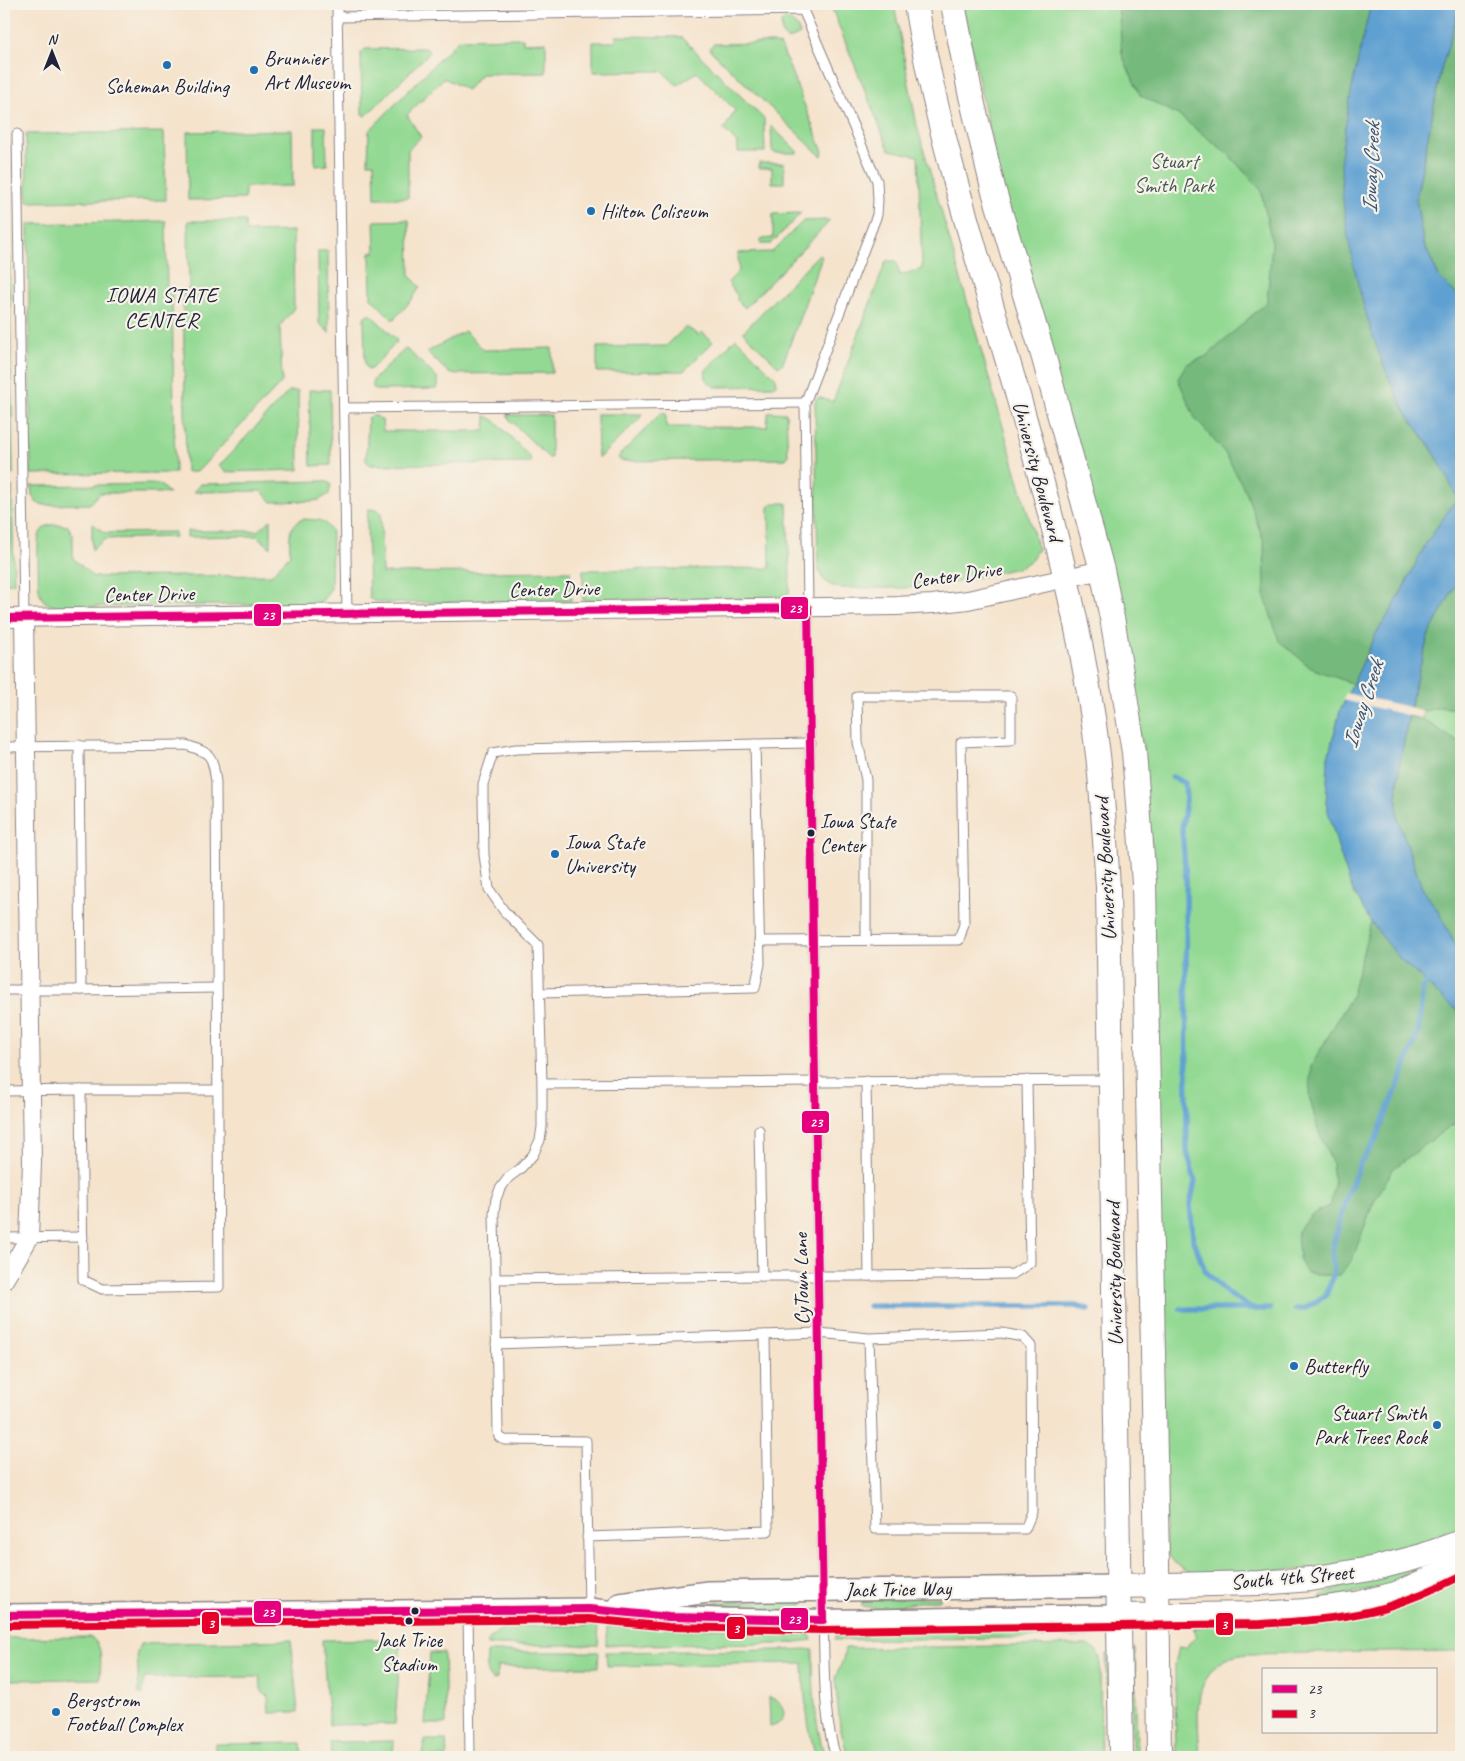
<svg xmlns="http://www.w3.org/2000/svg" width="1465" height="1761" viewBox="0 0 1465 1761" font-family="Caveat,sans-serif">
	<style>
		.green { fill: #93d993; stroke: #5a7e67 }
		.forest { fill: #76b97d; stroke: #4c6e5c }
		.water { fill: #5ea0d2; stroke: #406186 }
		.pier { fill: #f5e3cc }
		.lines { fill: none; stroke-linecap: round; stroke-linejoin: round }
		.stream { stroke: #5ea0d2; stroke-width: 5.5 }
		.service-casing { stroke: #8c8284; stroke-width: 11 }
		.minor-casing { stroke: #8c8284; stroke-width: 20 }
		.tertiary-casing { stroke: #8c8284; stroke-width: 24 }
		.secondary-casing { stroke: #8c8284; stroke-width: 26 }
		.service { stroke: #fff; stroke-width: 9 }
		.minor { stroke: #fff; stroke-width: 18 }
		.tertiary { stroke: #fff; stroke-width: 21 }
		.secondary { stroke: #fff; stroke-width: 24 }
		.bus-1-casing { stroke: #f7f3e8; stroke-width: 11 }
		.bus-2-casing { stroke: #f7f3e8; stroke-width: 11 }
		.bus-1 { stroke: #e5007d; stroke-width: 8 }
		.bus-2 { stroke: #e4002b; stroke-width: 8 }
		.poi-dot { fill: #1f6fb2; stroke: #f7f3e8; stroke-width: 2 }
		.bus-dot { fill: #22223b; stroke: #f7f3e8; stroke-width: 2 }
		.labels { text-anchor: middle; stroke-width: 4.5; stroke-linejoin: round; paint-order: stroke }
		.bus-label { font-size: 20px; fill: #22223b; stroke: #f7f3e8; text-anchor: start }
		.poi-label { font-size: 21px; fill: #22223b; stroke: #f7f3e8; text-anchor: start }
		.park-label { font-size: 21px; fill: #445955; stroke: #f7f3e8 }
		.street-label { font-size: 21px; fill: #22223b; stroke: #f7f3e8 }
		.water-label { font-size: 22px; font-style: italic; fill: #3a5477; stroke: #f7f3e8 }
		.neighbourhood-label { font-size: 22px; letter-spacing: 1px; fill: #22223b; stroke: #f7f3e8 }
		.line-badge { stroke: #f7f3e8; stroke-width: 2 }
		.badge-label { font-size: 14px; text-anchor: middle; font-weight: bold; fill: #fff }
	</style>
	<rect width="100%" height="100%" fill="#f7f3e8"/>
	<filter id="ink" filterUnits="userSpaceOnUse"><feTurbulence type="fractalNoise" baseFrequency=".02" numOctaves="2"/><feDisplacementMap in="SourceGraphic" scale="10" xChannelSelector="R" yChannelSelector="G"/><feConvolveMatrix kernelMatrix="1 2 1 2 8 2 1 2 1" color-interpolation-filters="sRGB"/></filter>
	<filter id="wash" filterUnits="userSpaceOnUse"><feTurbulence type="fractalNoise" baseFrequency=".0096" numOctaves="4" result="noise"/><feDisplacementMap in="SourceGraphic" scale="20" xChannelSelector="R" yChannelSelector="G"/><feGaussianBlur stdDeviation="1.12" result="paint"/><feColorMatrix in="noise" values="0 0 0 0 0 0 0 0 0 0 0 0 0 0 0 0 0 1.4 0 .05"/><feComposite in="paint" operator="in"/></filter>
	<g filter="url(#wash)">
		<rect width="100%" height="100%" fill="#f5e3cc"/>
		<!-- green -->
		<g class="green">
			<path d="M830,4H894L917,126L1038,549L1030,561L1021,567L944,585L905,588H841C828,586 822,581 818,568L815,402L818,397L833,402L886,261H896L900,275L922,269L918,156L889,150Z"/>
			<path d="M962,4H1371L1355,72L1376,634L1340,711L1328,757L1351,887L1371,922L1400,959L1452,1007L1461,1013V1534L1334,1568L1194,1574C1179,1570 1173,1563 1166,1549L1143,747L999,174Z"/>
			<path d="M784,19C793,21 797,25 800,34L788,40L782,34L781,22Z"/>
			<path d="M616,36L681,37L764,119L765,152H738V144L724,130L735,110L697,72L677,85L662,71L593,72V42H616Z"/>
			<path d="M523,38V43L546,42V73L481,74L467,90L444,78L407,115L421,137L408,150V198H375L374,163H368L369,131L458,40L463,39Z"/>
			<path d="M773,43L781,46L823,152L822,156L820,155L711,51L710,47L713,44Z"/>
			<path d="M422,48L427,49L429,52L427,55L367,115L364,116L362,114L361,56V53L365,49Z"/>
			<path d="M771,126L797,151V153H775L772,151Z"/>
			<path d="M315,127H326L327,165L315,166Z"/>
			<path d="M292,130L293,186L245,187V199L188,200L187,132Z"/>
			<path d="M164,132L166,200L27,202L26,134Z"/>
			<path d="M4,134H8L9,201H4Z"/>
			<path d="M759,163H784V183H772V168H759Z"/>
			<path d="M801,213L771,244H761V239L773,238V214Z"/>
			<path d="M409,220L410,276L420,287L411,301L393,320L371,298L370,252H375L374,221Z"/>
			<path d="M829,220V222L745,308L736,299L738,297L728,282L739,271L738,253L772,252L803,221Z"/>
			<path d="M166,221L167,290H172L175,473L31,474L28,224Z"/>
			<path d="M188,221H245L246,232L293,231L294,308L280,326L282,382L197,472H186L183,290L189,289Z"/>
			<path d="M4,225H9L13,474L4,475Z"/>
			<path d="M318,251H328L329,333L319,323Z"/>
			<path d="M819,254L822,256L821,259L783,363L780,366H778L743,332Z"/>
			<path d="M370,314L395,338L397,342L371,369L368,370L365,364L364,317L366,315Z"/>
			<path d="M686,327L699,335L702,332L713,342L684,371L597,372V347L666,346Z"/>
			<path d="M465,331L484,350L552,348V373L450,374L427,352Z"/>
			<path d="M736,338L776,378V384L773,386L715,387C708,383 704,378 706,370Z"/>
			<path d="M405,349L409,351L438,379V386L436,389L382,390H375L373,388V380Z"/>
			<path d="M309,390H330L331,465L311,466Z"/>
			<path d="M289,391H298L299,470L225,472L219,466Z"/>
			<path d="M771,412L786,413L788,456L786,459L621,461L618,457L661,413L666,414V427H767L768,413Z"/>
			<path d="M597,414H642L640,418L601,456L598,457Z"/>
			<path d="M507,415H551V458H549L510,420Z"/>
			<path d="M372,416H376L382,420L383,431H485L486,416L495,421L529,456L531,461L529,463L370,465L366,461L368,418Z"/>
			<path d="M325,481L331,484L329,494L319,500L313,501L272,502L261,491L194,492L201,484Z"/>
			<path d="M159,484L169,493H100L90,504L44,505L36,502L32,495L31,486Z"/>
			<path d="M4,486H12L14,583H4Z"/>
			<path d="M773,503H787L790,575L789,593L786,595L774,598L583,600V570L770,568L769,507Z"/>
			<path d="M368,509L378,510L381,513L382,573L570,571L571,601L388,603L374,601L369,598L367,521Z"/>
			<path d="M303,519L319,520L325,523L332,532L331,588L322,601L308,604L60,607C52,606 44,604 41,596C37,587 39,574 38,564C38,539 34,519 68,526L73,535V558L93,577L271,575L290,555C290,540 286,525 303,519Z"/>
			<path d="M271,520V548L257,536L187,537V531H257Z"/>
			<path d="M92,523L105,533L175,532V537L105,539L92,550Z"/>
			<path d="M1441,707L1461,709V744L1422,719L1424,711Z"/>
			<path d="M1460,1552L1388,1586L1321,1599V1595L1358,1582Z"/>
			<path d="M1461,1576V1651L1246,1654C1240,1655 1233,1656 1227,1659C1189,1678 1199,1722 1200,1757H1176L1175,1664L1179,1647L1186,1648L1189,1643L1197,1637L1194,1629L1200,1627Z"/>
			<path d="M940,1597V1600L918,1602L884,1609L862,1606V1600Z"/>
			<path d="M788,1600L802,1602V1608L782,1611L703,1609L704,1603Z"/>
			<path d="M597,1625L599,1639L598,1645H487C490,1635 498,1631 507,1627Z"/>
			<path d="M607,1626L802,1630L811,1636L812,1640L782,1644L606,1645Z"/>
			<path d="M1070,1626L1090,1632V1637L834,1640L838,1632L842,1629Z"/>
			<path d="M89,1637C105,1643 100,1665 100,1679L4,1680V1638Z"/>
			<path d="M401,1639L395,1724L329,1725L322,1640Z"/>
			<path d="M291,1640L298,1712L269,1713L268,1696C259,1693 261,1685 260,1677L144,1678L143,1694H139L137,1652L140,1644Z"/>
			<path d="M1087,1645L1096,1650L1100,1658L1101,1757H848L840,1727L835,1678L843,1660L845,1648Z"/>
			<path d="M806,1649L813,1650C813,1686 814,1722 825,1757H816C807,1726 804,1696 803,1663L607,1666L606,1652L782,1650Z"/>
			<path d="M1131,1649H1135L1137,1757H1132Z"/>
			<path d="M492,1652H599L598,1667H497V1679L493,1681C485,1673 487,1664 487,1653Z"/>
			<path d="M430,1653H444L446,1724H425Z"/>
			<path d="M1108,1654L1111,1757H1108L1106,1655Z"/>
			<path d="M769,1697C787,1702 790,1723 770,1727Z"/>
			<path d="M424,1740H446L447,1757H423Z"/>
			<path d="M394,1741L393,1757H331L330,1742Z"/>
			<path d="M301,1743L302,1757H215V1744Z"/>
		</g>
		<!-- forest -->
		<g class="forest">
			<path d="M1118,4H1371L1350,99L1368,318L1381,358L1403,408L1444,467L1457,498L1427,542L1393,608L1376,634L1353,684L1311,668L1279,641L1265,597L1264,542L1246,492L1225,453L1195,418L1178,379L1187,364L1207,356L1267,302L1272,244L1261,190L1227,153L1178,115L1140,95L1122,55Z"/>
			<path d="M1459,4H1461V299L1439,277L1423,242L1416,199L1441,70L1456,19Z"/>
			<path d="M1461,575V709L1441,707L1424,711L1411,708L1414,688L1429,634Z"/>
			<path d="M1409,716L1422,719L1461,744V956L1438,911L1422,888L1398,819L1397,792L1400,761Z"/>
			<path d="M1371,922L1400,959L1452,1007L1461,1013V1125L1450,1126L1393,1169L1373,1204L1352,1260L1338,1276L1319,1275L1306,1272L1299,1258L1297,1232L1311,1215L1331,1205L1334,1185L1332,1163L1319,1133L1309,1096L1311,1066L1351,997Z"/>
		</g>
		<!-- water -->
		<path class="water" d="M1371,4H1459L1456,19L1441,70L1416,199L1423,242L1439,277L1461,299V575L1429,634L1414,688L1400,761L1397,792L1398,819L1422,888L1438,911L1461,956V1013L1452,1007L1400,959L1371,922L1351,887L1339,851L1326,804L1328,757L1340,711L1376,634L1393,608L1427,542L1457,498C1448,478 1439,460 1427,441C1419,430 1409,419 1403,407C1367,340 1340,232 1341,156C1342,145 1345,133 1346,122C1352,82 1362,43 1371,4Z"/>
		<!-- pier -->
		<path class="pier" d="M1346,693L1413,708L1411,716L1343,700Z"/>
		<g class="lines">
			<!-- stream -->
			<g class="stream">
				<path d="M1172,777L1185,783L1186,800L1182,829L1186,880L1187,1152L1195,1181L1190,1204L1193,1238L1205,1271L1227,1293L1252,1309H1270"/>
				<path d="M869,1306H1075L1088,1309"/>
				<path d="M1180,1309H1251"/>
				<path d="M1295,1309H1304L1326,1295L1334,1275L1332,1249L1347,1196L1360,1163L1374,1143L1400,1081L1418,1033L1423,988L1431,977"/>
			</g>
		</g>
	</g>
	<g filter="url(#ink)">
		<g class="lines">
			<defs>
				<g id="service">
					<path d="M337,4L347,614"/>
					<path d="M337,17L803,10L877,181L878,200L877,215L805,403L823,1620C825,1666 822,1713 836,1757"/>
					<path d="M17,134L24,618"/>
					<path d="M344,408L805,403"/>
					<path d="M4,747L186,745C212,754 212,754 216,782L219,1287L102,1289L83,1280L81,1090H217"/>
					<path d="M759,941L959,940L964,924L961,742L1011,740V696H857L858,742L866,780V940"/>
					<path d="M4,990H81L79,745"/>
					<path d="M81,990L217,988"/>
					<path d="M539,993L755,988L760,964L755,744"/>
					<path d="M542,1084L1109,1080"/>
					<path d="M4,1091L81,1090"/>
					<path d="M759,1130L762,1276H869L866,1081"/>
					<path d="M4,1238L83,1237"/>
					<path d="M869,1276L1013,1274L1030,1263L1027,1080"/>
					<path d="M495,1279L762,1276"/>
					<path d="M496,1344L819,1333L869,1338L1002,1333L1023,1337L1031,1346L1032,1512L1025,1529H875L869,1338"/>
					<path d="M587,1537L768,1531L765,1335"/>
					<path d="M589,1609L586,1441L505,1440L499,1437L498,1431L494,1213L496,1199L500,1189L509,1177L520,1169L533,1155L540,1140L542,1127V1084L538,945L504,911L489,889L484,855L483,798V784L493,753L516,749L811,743"/>
					<path d="M468,1611L470,1757"/>
				</g>
				<g id="minor">
					<path d="M4,618L896,606L932,604L968,600L1102,570"/>
					<path d="M4,1280L29,1238L32,1163L24,618"/>
				</g>
				<g id="tertiary">
					<path d="M620,1604L708,1592L1119,1586"/>
					<path d="M4,1615L589,1609C616,1612 644,1615 672,1617C821,1625 970,1616 1119,1616"/>
				</g>
				<g id="secondary">
					<path d="M916,4C942,166 1000,321 1041,479C1065,570 1087,662 1098,755C1103,799 1105,843 1108,887L1121,1757"/>
					<path d="M953,4L970,92L993,188L1044,358L1102,570L1113,623L1134,752L1144,883L1157,1560L1159,1757"/>
					<path d="M1119,1586L1260,1583L1311,1579L1376,1568L1422,1556L1461,1542"/>
					<path d="M1119,1616L1260,1614L1305,1611L1356,1604L1396,1594L1461,1565"/>
				</g>
			</defs>
			<!-- service casing -->
			<use href="#service" class="service-casing"/>
			<!-- minor casing -->
			<use href="#minor" class="minor-casing"/>
			<!-- tertiary casing -->
			<use href="#tertiary" class="tertiary-casing"/>
			<!-- secondary casing -->
			<use href="#secondary" class="secondary-casing"/>
			<!-- service -->
			<use href="#service" class="service"/>
			<!-- minor -->
			<use href="#minor" class="minor"/>
			<!-- tertiary -->
			<use href="#tertiary" class="tertiary"/>
			<!-- secondary -->
			<use href="#secondary" class="secondary"/>
			<defs>
				<path id="bus-1" d="M4,618L808,608L823,1620L669,1617L589,1609L4,1615"/>
				<path id="bus-2" d="M4,1625L589,1619L669,1627L823,1630L1260,1624C1302,1621 1346,1619 1386,1607C1412,1599 1437,1588 1461,1576"/>
			</defs>
			<!-- bus-1 casing -->
			<use href="#bus-1" class="bus-1-casing"/>
			<!-- bus-2 casing -->
			<use href="#bus-2" class="bus-2-casing"/>
			<!-- bus-1 -->
			<use href="#bus-1" class="bus-1"/>
			<!-- bus-2 -->
			<use href="#bus-2" class="bus-2"/>
		</g>
	</g>
	<!-- markers -->
	<g class="poi-dot">
		<circle cx="167" cy="65" r="5"/>
		<circle cx="254" cy="70" r="5"/>
		<circle cx="591" cy="211" r="5"/>
		<circle cx="555" cy="854" r="5"/>
		<circle cx="1294" cy="1366" r="5"/>
		<circle cx="1437" cy="1425" r="5"/>
		<circle cx="56" cy="1712" r="5"/>
	</g>
	<g class="bus-dot">
		<circle cx="811" cy="833" r="4.5"/>
		<circle cx="415" cy="1611" r="4.5"/>
		<circle cx="409" cy="1621" r="4.5"/>
	</g>
	<g class="labels">
		<!-- bus labels -->
		<g class="bus-label">
			<text x="820" y="828">Iowa State<tspan x="820" dy="24">Center</tspan></text>
			<text x="409" y="1647" text-anchor="middle">Jack Trice<tspan x="409" dy="24">Stadium</tspan></text>
		</g>
		<!-- poi labels -->
		<g class="poi-label">
			<text x="264" y="65">Brunnier<tspan x="264" dy="24">Art Museum</tspan></text>
			<text x="167" y="93" text-anchor="middle">Scheman Building</text>
			<text x="601" y="218">Hilton Coliseum</text>
			<text x="565" y="849">Iowa State<tspan x="565" dy="24">University</tspan></text>
			<text x="1304" y="1373">Butterfly</text>
			<text x="1427" y="1420" text-anchor="end">Stuart Smith<tspan x="1427" dy="24">Park Trees Rock</tspan></text>
			<text x="66" y="1707">Bergstrom<tspan x="66" dy="24">Football Complex</tspan></text>
		</g>
		<!-- park labels -->
		<g class="park-label">
			<text x="1174" y="168">Stuart<tspan x="1174" dy="24">Smith Park</tspan></text>
		</g>
		<!-- street labels -->
		<g class="street-label">
			<text transform="translate(1038 471) rotate(75)" y="7">University Boulevard</text>
			<text transform="translate(956 575) rotate(-8)" y="7">Center Drive</text>
			<text transform="translate(554 589) rotate(-1)" y="7">Center Drive</text>
			<text transform="translate(149 594) rotate(-1)" y="7">Center Drive</text>
			<text transform="translate(1105 869) rotate(-93)" y="7">University Boulevard</text>
			<text transform="translate(1114 1274) rotate(-91)" y="7">University Boulevard</text>
			<text transform="translate(801 1279) rotate(-91)" y="7">CyTown Lane</text>
			<text transform="translate(1292 1577) rotate(-5)" y="7">South 4th Street</text>
			<text transform="translate(898 1589) rotate(-1)" y="7">Jack Trice Way</text>
		</g>
		<!-- water labels -->
		<g class="water-label">
			<text transform="translate(1370 168) rotate(-88)" y="8">Ioway Creek</text>
			<text transform="translate(1362 704) rotate(-72)" y="8">Ioway Creek</text>
		</g>
		<!-- neighbourhood labels -->
		<g class="neighbourhood-label">
			<text x="162" y="302">IOWA STATE<tspan x="162" dy="25">CENTER</tspan></text>
		</g>
	</g>
	<g class="line-badge">
		<rect x="780" y="596" width="29" height="24" rx="5" fill="#e5007d"/>
		<rect x="253" y="603" width="29" height="24" rx="5" fill="#e5007d"/>
		<rect x="801" y="1110" width="29" height="24" rx="5" fill="#e5007d"/>
		<rect x="253" y="1600" width="29" height="24" rx="5" fill="#e5007d"/>
		<rect x="780" y="1607" width="29" height="24" rx="5" fill="#e5007d"/>
		<rect x="201" y="1611" width="19" height="24" rx="5" fill="#e4002b"/>
		<rect x="1215" y="1612" width="19" height="24" rx="5" fill="#e4002b"/>
		<rect x="726" y="1616" width="20" height="24" rx="5" fill="#e4002b"/>
	</g>
	<g class="badge-label">
		<text x="795" y="613">23</text>
		<text x="268" y="620">23</text>
		<text x="816" y="1127">23</text>
		<text x="268" y="1617">23</text>
		<text x="794" y="1624">23</text>
		<text x="211" y="1628">3</text>
		<text x="1224" y="1629">3</text>
		<text x="736" y="1633">3</text>
	</g>
	<!-- margin -->
	<rect width="1465" height="1761" fill="none" stroke="#f7f3e8" stroke-width="20"/>
	<!-- legend -->
	<rect x="1262" y="1668" width="175" height="65" fill="#f7f3e8" stroke="#a29fa3"/>
	<rect x="1272" y="1685" width="25" height="8" fill="#e5007d" stroke="#a29fa3"/>
	<text x="1308" y="1694" font-size="15" fill="#22223b">23</text>
	<rect x="1272" y="1710" width="25" height="8" fill="#e4002b" stroke="#a29fa3"/>
	<text x="1308" y="1718" font-size="15" fill="#22223b">3</text>
	<!-- north arrow -->
	<g transform="translate(52 52)" stroke="#f7f3e8" stroke-width="4" paint-order="stroke">
	<path d="M0-4L9 19L0 12L-9 19Z" fill="#22223b"/>
	<text y="-8" font-size="14" font-weight="bold" text-anchor="middle" fill="#22223b">N</text>
	</g>
</svg>
